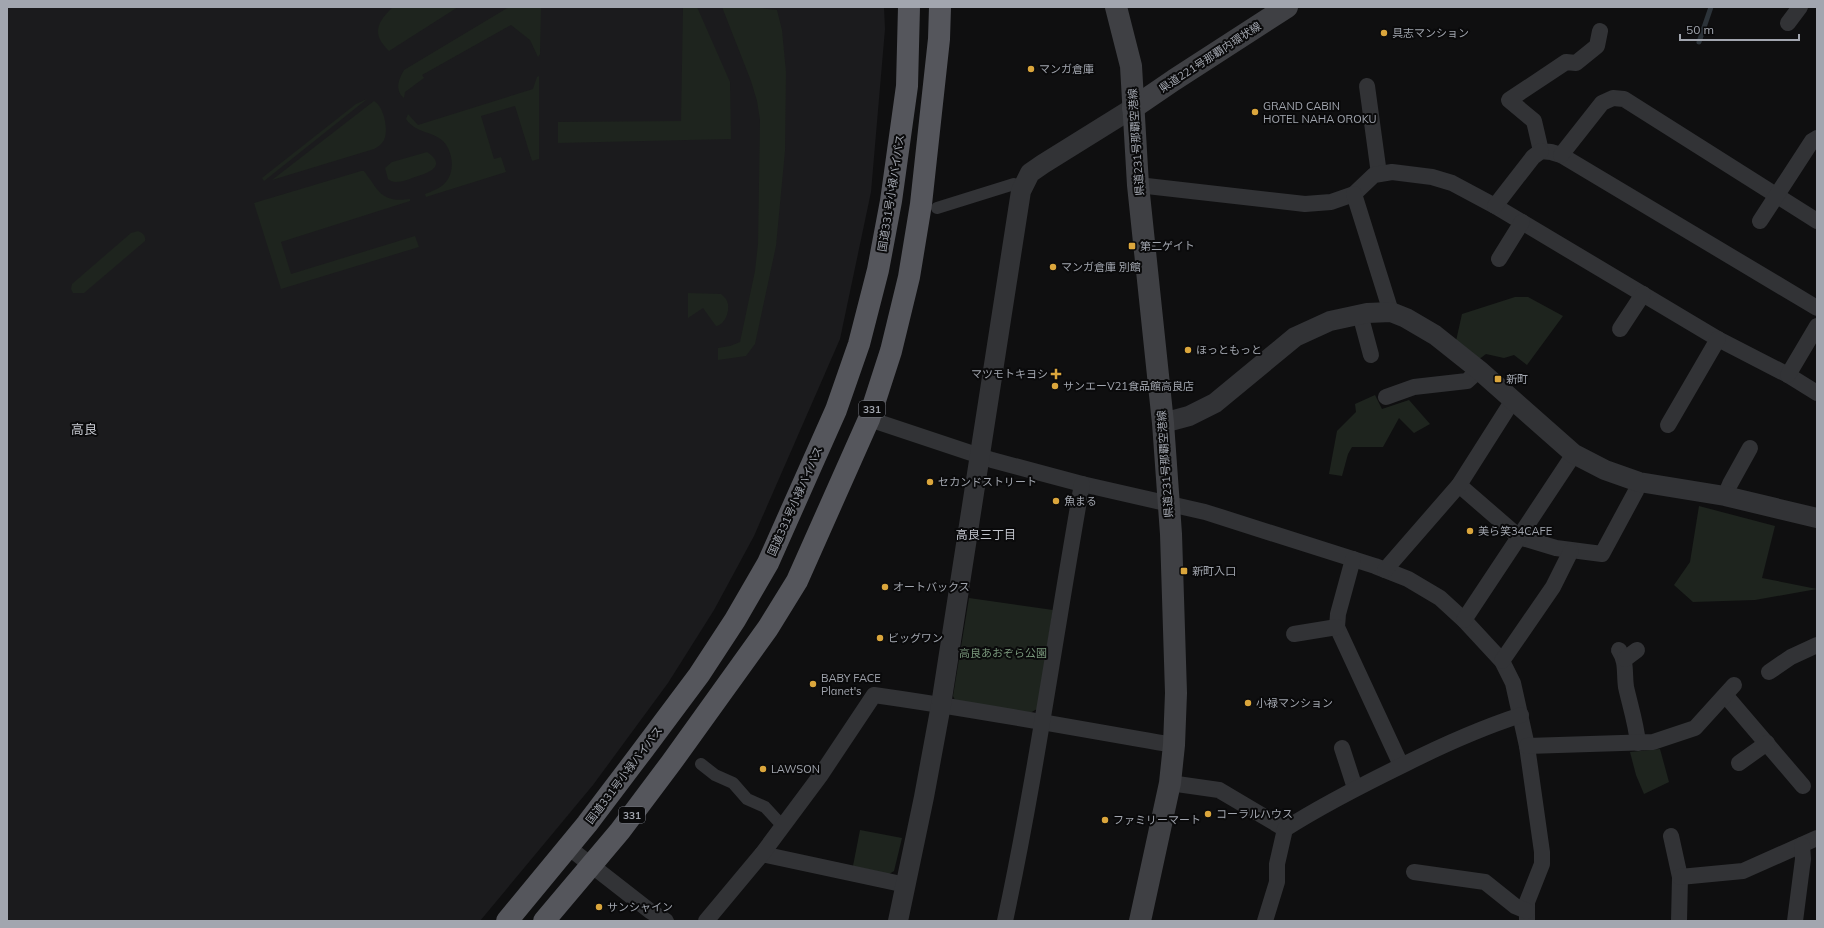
<svg xmlns="http://www.w3.org/2000/svg" width="1824" height="928" viewBox="0 0 1824 928" font-family="Mulish,'Noto Sans JP',sans-serif">
	<style>
		.built { fill: #1b1b1d }
		.green { fill: #1e241e }
		.lines { fill: none; stroke-linecap: round; stroke-linejoin: round }
		.stream { stroke: #2c3339; stroke-width: 5 }
		.pedestrian { stroke: #323336; stroke-width: 12 }
		.minor { stroke: #323336; stroke-width: 16 }
		.tertiary { stroke: #323336; stroke-width: 20 }
		.secondary { stroke: #3f4044; stroke-width: 22 }
		.trunk { stroke: #55565c; stroke-width: 22 }
		.poi-dot { fill: #dba63c; stroke: #0a0a0b; stroke-width: 1.5 }
		.labels { text-anchor: middle; stroke-width: 4; stroke-linejoin: round; paint-order: stroke }
		.shield { fill: #0a0a0b; stroke: #74777e; stroke-width: 1 }
		.shield-label { font-size: 10px; font-weight: bold; fill: #a2a6af }
		.poi-label { font-size: 11px; fill: #a2a6af; stroke: #0a0a0b; text-anchor: start }
		.street-label { font-size: 11px; fill: #a2a6af; stroke: #0a0a0b }
		.park-label { font-size: 11px; fill: #7a987c; stroke: #0a0a0b }
		.neighbourhood-label { font-size: 12px; fill: #c2c5cc; stroke: #0a0a0b }
		.quarter-label { font-size: 13px; fill: #c2c5cc; stroke: #0a0a0b }
	</style>
	<rect width="100%" height="100%" fill="#0f0f10"/>
	<!-- built -->
	<path class="built" d="M7,7H884L885,29L871,192L840,339L754,536L714,610L668,683L593,785L480,921H7Z"/>
	<!-- green -->
	<g class="green">
		<path d="M393,7H458L389,51C371,34 377,22 393,7Z"/>
		<path d="M509,7H541L540,54L538,57L530,40L511,25L422,75L424,78L405,92L404,98C394,90 399,79 404,70Z"/>
		<path d="M683,7H697L730,82L731,139L558,143V122L681,121Z"/>
		<path d="M722,7H750L777,10L782,30L786,72L785,151L776,246L755,344L746,356L718,360V348L730,346L740,342L755,271L758,244L760,120L757,101L751,81Z"/>
		<path d="M539,76V159L532,161L515,106L481,116L494,159L501,157L506,172L426,197L425,194C432,191 439,189 444,184C456,173 453,151 443,141C432,131 415,133 406,119L408,114L418,125L533,89L537,77Z"/>
		<path d="M367,99L264,181L262,178L356,104Z"/>
		<path d="M374,101C384,106 389,131 384,140C382,144 378,147 374,149L272,180Z"/>
		<path d="M427,152C448,166 428,173 415,177C409,179 403,182 396,182C393,182 390,181 388,179L385,168L392,162Z"/>
		<path d="M361,171H364C379,191 381,203 410,199V201L281,242L291,274L415,236L419,247L281,289L254,203Z"/>
		<path d="M138,231C143,233 146,236 145,241L84,293H73L71,289L72,284L131,233Z"/>
		<path d="M688,293L721,294C723,296 726,298 727,301C731,310 725,325 716,326L703,308L688,318Z"/>
		<path d="M1515,297H1528L1563,316L1527,365L1514,355L1504,358L1486,354L1478,360L1456,341L1462,314Z"/>
		<path d="M1375,395L1382,409L1409,400L1430,424L1414,433L1399,418L1383,447H1352L1348,454L1342,476L1329,474L1337,431L1356,412L1355,404Z"/>
		<path d="M1699,506L1775,526L1762,578L1817,589L1755,600L1693,602L1674,585L1690,562Z"/>
		<path d="M969,598L1053,610L1037,709L1030,713L956,702L953,696Z"/>
		<path d="M1660,749L1669,782L1644,794L1636,775L1630,752Z"/>
		<path d="M860,830L902,838L894,871L889,874L853,866Z"/>
	</g>
	<g class="lines">
		<!-- stream -->
		<path class="stream" d="M1699,42L1711,7"/>
		<!-- pedestrian -->
		<g class="pedestrian">
			<path d="M937,208L1014,184"/>
			<path d="M701,764L715,775L733,783L747,799L765,807L777,820L784,824"/>
		</g>
		<!-- minor -->
		<g class="minor">
			<path d="M1788,23L1800,7"/>
			<path d="M1600,31L1597,46L1576,63L1566,62L1509,100L1534,121L1541,151L1551,152L1561,155L1817,308"/>
			<path d="M1367,86L1379,174"/>
			<path d="M1561,155L1602,103L1613,98L1624,99L1817,221"/>
			<path d="M1138,185L1305,204L1331,202L1354,194L1374,175L1392,172L1432,177L1452,183L1495,206L1718,339L1788,375L1817,393"/>
			<path d="M1354,194L1391,312"/>
			<path d="M1495,206L1533,157L1541,151"/>
			<path d="M1760,221L1812,141L1817,138"/>
			<path d="M1499,259L1522,222"/>
			<path d="M1360,314L1371,355"/>
			<path d="M1620,329L1643,294"/>
			<path d="M1788,375L1817,326"/>
			<path d="M1386,397L1414,387L1467,381L1479,370"/>
			<path d="M869,419L992,460L1082,484L1205,512L1375,566L1408,579L1440,598L1464,620L1502,661L1513,683L1527,746L1542,852V864L1527,902V921"/>
			<path d="M1668,425L1718,339"/>
			<path d="M1459,485L1519,537L1556,548L1602,554L1636,491L1639,482"/>
			<path d="M1725,496L1730,484L1750,448"/>
			<path d="M1353,559L1338,614L1337,627L1401,765"/>
			<path d="M1385,570L1459,485L1513,400"/>
			<path d="M1464,620L1574,454"/>
			<path d="M1294,634L1337,627"/>
			<path d="M1619,650C1627,662 1624,673 1626,687C1630,705 1636,723 1638,743"/>
			<path d="M1625,659L1637,650"/>
			<path d="M1502,661L1553,587L1571,551"/>
			<path d="M1769,672L1791,657L1817,645"/>
			<path d="M1726,696L1803,786"/>
			<path d="M1527,746L1653,742L1695,728L1734,685"/>
			<path d="M1342,748L1355,788"/>
			<path d="M1739,763L1767,743"/>
			<path d="M1170,783L1219,790L1285,829"/>
			<path d="M1671,836L1680,877L1679,921"/>
			<path d="M568,847L650,911L666,921"/>
			<path d="M762,854L906,885"/>
			<path d="M1414,872L1485,882L1515,906L1527,911"/>
			<path d="M1680,877L1743,871L1817,838"/>
			<path d="M706,921L762,854L820,776L874,695C974,709 1074,728 1174,745"/>
			<path d="M1005,921C1036,776 1056,630 1082,484"/>
			<path d="M1265,921L1277,882V864L1285,829C1324,804 1364,784 1405,764C1443,745 1481,728 1521,715"/>
			<path d="M1795,921L1803,859L1802,845"/>
		</g>
		<!-- tertiary -->
		<g class="tertiary">
			<path d="M1163,423L1189,416L1215,403L1295,337L1330,321L1367,313L1391,312L1406,318L1435,335L1479,370L1574,454L1605,470L1639,482L1725,496L1817,518"/>
			<path d="M898,921L924,797L941,705L1021,191L1030,173L1043,164L1133,108"/>
		</g>
		<!-- secondary -->
		<g class="secondary">
			<path d="M1116,7L1131,66L1138,185L1163,423L1171,534L1176,693L1174,745L1170,783L1140,921"/>
			<path d="M1133,108L1174,80L1287,7"/>
		</g>
		<!-- trunk -->
		<g class="trunk">
			<path d="M507,921L587,824L643,750L699,675L735,620L768,563L836,410L859,344L878,270L891,201L907,86L909,7"/>
			<path d="M544,921L620,831L671,763L768,628L797,581L869,419L891,351L909,277L921,204L939,39L940,7"/>
		</g>
	</g>
	<!-- markers -->
	<g class="poi-dot">
		<circle cx="1384" cy="33" r="4"/>
		<circle cx="1031" cy="69" r="4"/>
		<circle cx="1255" cy="112" r="4"/>
		<rect x="1128" y="242" width="8" height="8" rx="2"/>
		<circle cx="1053" cy="267" r="4"/>
		<circle cx="1188" cy="350" r="4"/>
		<path d="M1054 368h4v4h4v4h-4v4h-4v-4h-4v-4h4z"/>
		<rect x="1494" y="375" width="8" height="8" rx="2"/>
		<circle cx="1055" cy="386" r="4"/>
		<circle cx="930" cy="482" r="4"/>
		<circle cx="1056" cy="501" r="4"/>
		<circle cx="1470" cy="531" r="4"/>
		<rect x="1180" y="567" width="8" height="8" rx="2"/>
		<circle cx="885" cy="587" r="4"/>
		<circle cx="880" cy="638" r="4"/>
		<circle cx="813" cy="684" r="4"/>
		<circle cx="1248" cy="703" r="4"/>
		<circle cx="763" cy="769" r="4"/>
		<circle cx="1208" cy="814" r="4"/>
		<circle cx="1105" cy="820" r="4"/>
		<circle cx="599" cy="907" r="4"/>
	</g>
	<g class="labels">
		<!-- shield labels -->
		<g class="shield">
			<rect x="859" y="401" width="26" height="16" rx="3"/>
			<rect x="619" y="807" width="26" height="16" rx="3"/>
		</g>
		<g class="shield-label">
			<text x="872" y="413">331</text>
			<text x="632" y="819">331</text>
		</g>
		<!-- poi labels -->
		<g class="poi-label">
			<text x="1392" y="37">具志マンション</text>
			<text x="1039" y="73">マンガ倉庫</text>
			<text x="1263" y="110">GRAND CABIN<tspan x="1263" dy="13">HOTEL NAHA OROKU</tspan></text>
			<text x="1140" y="250">第二ゲイト</text>
			<text x="1061" y="271">マンガ倉庫 別館</text>
			<text x="1196" y="354">ほっともっと</text>
			<text x="1048" y="378" text-anchor="end">マツモトキヨシ</text>
			<text x="1506" y="383">新町</text>
			<text x="1063" y="390">サンエーV21食品館高良店</text>
			<text x="938" y="486">セカンドストリート</text>
			<text x="1064" y="505">魚まる</text>
			<text x="1478" y="535">美ら笑34CAFE</text>
			<text x="1192" y="575">新町入口</text>
			<text x="893" y="591">オートバックス</text>
			<text x="888" y="642">ビッグワン</text>
			<text x="821" y="682">BABY FACE<tspan x="821" dy="13">Planet's</tspan></text>
			<text x="1256" y="707">小禄マンション</text>
			<text x="771" y="773">LAWSON</text>
			<text x="1216" y="818">コーラルハウス</text>
			<text x="1113" y="824">ファミリーマート</text>
			<text x="607" y="911">サンシャイン</text>
		</g>
		<!-- street labels -->
		<g class="street-label">
			<text transform="translate(1210 57) rotate(-33)" y="4">県道221号那覇内環状線</text>
			<text transform="translate(1136 142) rotate(-94)" y="4">県道231号那覇空港線</text>
			<text transform="translate(891 193) rotate(-81)" y="4">国道331号小禄バイパス</text>
			<text transform="translate(1165 464) rotate(-94)" y="4">県道231号那覇空港線</text>
			<text transform="translate(795 501) rotate(-66)" y="4">国道331号小禄バイパス</text>
			<text transform="translate(624 775) rotate(-53)" y="4">国道331号小禄バイパス</text>
		</g>
		<!-- park labels -->
		<g class="park-label">
			<text x="1003" y="657">高良あおぞら公園</text>
		</g>
		<!-- neighbourhood labels -->
		<g class="neighbourhood-label">
			<text x="986" y="539">高良三丁目</text>
		</g>
		<!-- quarter labels -->
		<g class="quarter-label">
			<text x="84" y="434">高良</text>
		</g>
	</g>
	<!-- border -->
	<rect width="1824" height="928" fill="none" stroke="#a2a6af" stroke-width="16"/>
	<!-- scale -->
	<path d="M1680 34v6h119v-6" fill="none" stroke="#a2a6af" stroke-width="2"/>
	<text x="1686" y="34" font-size="12" fill="#a2a6af" stroke="#0a0a0b" stroke-width="3" paint-order="stroke">50 m</text>
</svg>
